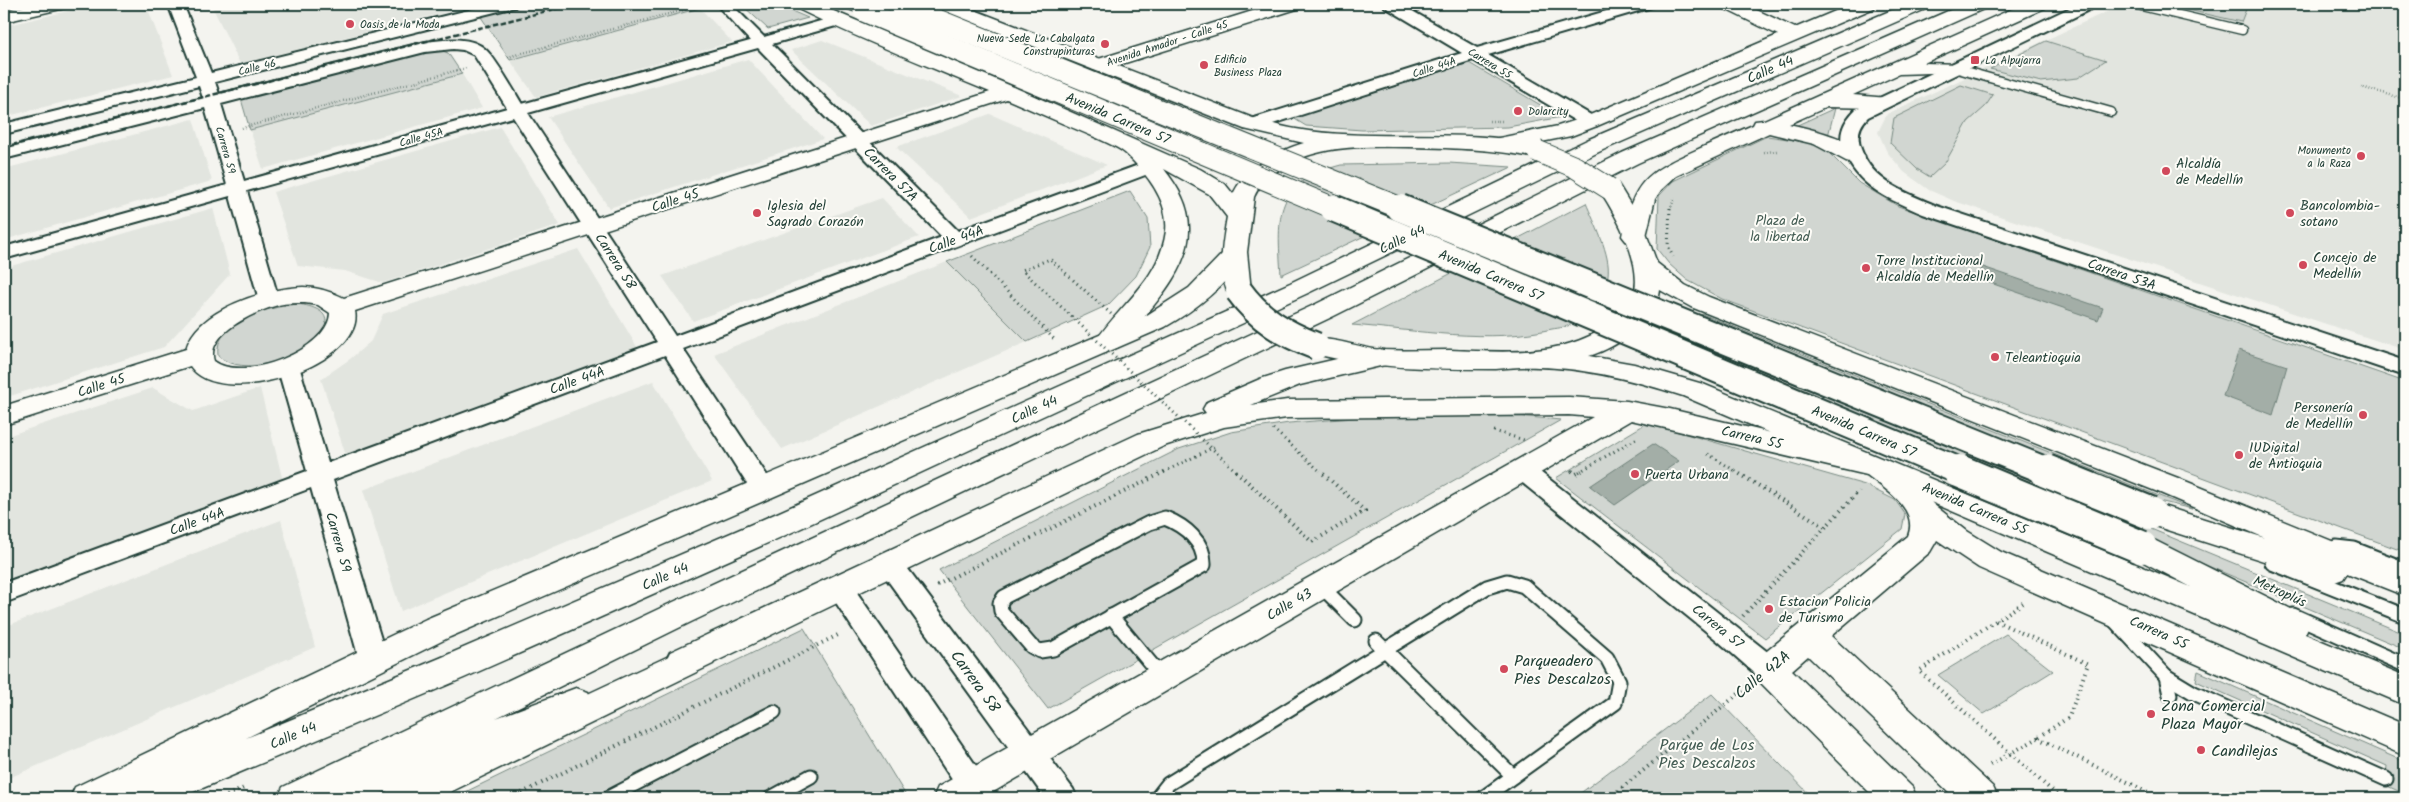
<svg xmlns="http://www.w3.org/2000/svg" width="2409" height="802" viewBox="0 0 2409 802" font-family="Kalam,sans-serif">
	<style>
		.built { fill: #e2e5df }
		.green { fill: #d1d6d1; stroke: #788a82 }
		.water { fill: #a3aea7; stroke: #6e8179 }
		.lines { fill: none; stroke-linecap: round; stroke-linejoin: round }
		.lane-far1-casing { stroke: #1f3d34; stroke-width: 11 }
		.lane-casing { stroke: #1f3d34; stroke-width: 17 }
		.street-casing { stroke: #1f3d34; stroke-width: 4 }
		.secondary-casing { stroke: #1f3d34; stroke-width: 3 }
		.primary-casing { stroke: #1f3d34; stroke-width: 3 }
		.highway-casing { stroke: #1f3d34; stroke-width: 3 }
		.path-far2 { stroke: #1f3d34; stroke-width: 2.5; stroke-dasharray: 0.5 2.5; stroke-linecap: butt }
		.path-far1 { stroke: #1f3d34; stroke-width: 3; stroke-dasharray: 1 4; stroke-linecap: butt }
		.path { stroke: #1f3d34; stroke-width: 4; stroke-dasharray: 1 4.5; stroke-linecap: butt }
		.lane-far1 { stroke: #fdfcf7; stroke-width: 8 }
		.lane { stroke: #fdfcf7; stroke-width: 13 }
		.street { fill: #fdfcf7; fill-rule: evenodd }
		.secondary { fill: #fdfcf7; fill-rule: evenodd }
		.primary { fill: #fdfcf7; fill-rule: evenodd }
		.highway { fill: #fdfcf7; fill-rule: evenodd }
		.rail { stroke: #1f3d34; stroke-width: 2.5; stroke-dasharray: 5.5 2.5; stroke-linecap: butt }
		.primary-bridge-far2-casing { stroke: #1f3d34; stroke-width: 23; stroke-linecap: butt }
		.primary-bridge-far1-casing { stroke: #1f3d34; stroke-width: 30; stroke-linecap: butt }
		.primary-bridge-casing { stroke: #1f3d34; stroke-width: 36; stroke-linecap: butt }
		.path-bridge-far1 { stroke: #1f3d34; stroke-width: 3; stroke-dasharray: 1 4; stroke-linecap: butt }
		.path-bridge { stroke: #1f3d34; stroke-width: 4; stroke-dasharray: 1 4.5; stroke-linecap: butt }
		.primary-bridge-far2 { stroke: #fdfcf7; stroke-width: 21 }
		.primary-bridge-far1 { stroke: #fdfcf7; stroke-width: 26 }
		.primary-bridge { stroke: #fdfcf7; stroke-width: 32 }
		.poi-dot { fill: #d1495b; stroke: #fdfcf7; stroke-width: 2 }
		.labels { text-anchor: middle; stroke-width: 4; stroke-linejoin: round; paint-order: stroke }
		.far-poi-label { font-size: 11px; fill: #1f3d34; stroke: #fdfcf7; text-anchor: start }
		.far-street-label { font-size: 11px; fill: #1f3d34; stroke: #fdfcf7 }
		.street-label { font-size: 14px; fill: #1f3d34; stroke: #fdfcf7 }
		.poi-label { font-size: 14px; fill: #1f3d34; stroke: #fdfcf7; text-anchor: start }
		.park-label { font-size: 14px; fill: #435c53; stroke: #fdfcf7 }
		.near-poi-label { font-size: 16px; fill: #1f3d34; stroke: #fdfcf7; text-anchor: start }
		.near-street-label { font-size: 16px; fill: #1f3d34; stroke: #fdfcf7 }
		.near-park-label { font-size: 16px; fill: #435c53; stroke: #fdfcf7 }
	</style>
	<rect width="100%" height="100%" fill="#f4f4ef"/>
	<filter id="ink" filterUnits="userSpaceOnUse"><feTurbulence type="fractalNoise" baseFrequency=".02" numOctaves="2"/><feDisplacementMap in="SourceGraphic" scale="10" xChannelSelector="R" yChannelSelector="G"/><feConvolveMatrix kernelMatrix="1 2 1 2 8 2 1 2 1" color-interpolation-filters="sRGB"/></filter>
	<g filter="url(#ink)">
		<!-- built -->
		<g class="built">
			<path d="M98,4H146L173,75L4,117V26Z"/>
			<path d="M211,4H479L240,64Z"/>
			<path d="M2123,4H2405V350L1954,201L1929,190L1904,172L1887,152L1878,132L1887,114Z"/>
			<path d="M700,8L732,42L536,97L510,60Z"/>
			<path d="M822,40L962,96L871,126L791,50Z"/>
			<path d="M748,59L823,139L609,208L548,117Z"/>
			<path d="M462,74L482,108L263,169L250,130Z"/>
			<path d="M990,114L1107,165L971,217L896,147Z"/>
			<path d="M193,119L212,181L4,240V169Z"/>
			<path d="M500,127L560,225L383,283L345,271L298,266L273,192Z"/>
			<path d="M882,198L919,237L693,321L662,276Z"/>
			<path d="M213,208L230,274L164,347L4,398V268Z"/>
			<path d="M578,249L639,350L347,459L321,379L350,359L371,341L383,314Z"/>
			<path d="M947,262L1027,342L782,449L714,354Z"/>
			<path d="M653,381L712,481L401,611L363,490Z"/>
			<path d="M153,388L193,411L260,388L283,481L4,584V437Z"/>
			<path d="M281,520L315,647L4,780V627Z"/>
		</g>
		<!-- green -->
		<g class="green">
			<path d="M519,4H696L700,8L510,60L479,14Z"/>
			<path d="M741,4H775L808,18L768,29Z"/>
			<path d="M2162,4H2248L2241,22Z"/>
			<path d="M2046,41L2106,60L2078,78L2041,82L1990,69Z"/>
			<path d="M440,50L448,53L462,74L250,130L241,99L427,51Z"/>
			<path d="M1469,63L1561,117L1508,127L1362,130L1306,126L1293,118Z"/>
			<path d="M1961,85L1993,95L1985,107L1968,122L1945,163L1930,177L1917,169L1890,143L1894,118Z"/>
			<path d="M1835,108L1828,136L1793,127Z"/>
			<path d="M1767,136L1808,142L1825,149L1859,183L1898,206L2405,382V552L1722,299L1687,280L1669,264L1657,249L1659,196L1673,181Z"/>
			<path d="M1449,163L1512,167L1281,275C1277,215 1274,182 1341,165Z"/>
			<path d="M1130,191L1148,219L1150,247L1136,276L1108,305L1027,342L947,262Z"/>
			<path d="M1586,203C1594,222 1611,255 1608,275C1605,294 1590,314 1574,323C1568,327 1559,328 1552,329C1490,344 1415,330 1352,325Z"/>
			<path d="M297,304C380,314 262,393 218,356C213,320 271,307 297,304Z"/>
			<path d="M1702,314L2192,509L2138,496L1697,321Z"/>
			<path d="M1689,338L2405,634V649L1683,345Z"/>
			<path d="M1407,414H1495L1561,420L1048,709L939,570L1179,449L1231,432L1289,423Z"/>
			<path d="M1647,423L1865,485L1895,500L1905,514L1902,529L1765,638L1556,478Z"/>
			<path d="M804,628L905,794L897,798H453Z"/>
			<path d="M2006,634L2053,671L1984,714L1938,675Z"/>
			<path d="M2198,671L2405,762V794L2385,785L2387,766L2196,681Z"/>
			<path d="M1712,694L1813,798H1574Z"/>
		</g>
		<!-- water -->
		<g class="water">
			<path d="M1983,267L2103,308L2098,320L1976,278Z"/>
			<path d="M2239,350L2287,366L2273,415L2223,396Z"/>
			<path d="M1653,444L1679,461L1615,505L1590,486Z"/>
		</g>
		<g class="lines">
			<defs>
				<g id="lane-far1">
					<path d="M847,4L864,11"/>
					<path d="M2133,4L2242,30"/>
					<path d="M1954,68L2111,112"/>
				</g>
				<g id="lane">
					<path d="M1165,518C1185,526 1205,542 1204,565L1053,649L1040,651L1031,646L1001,611L1000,603L1004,597L1149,523Z"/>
					<path d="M2336,547L2354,549L2405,569"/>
					<path d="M2272,563L2405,616"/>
					<path d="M1321,586L1355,620"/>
					<path d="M2293,615L2405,665"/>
					<path d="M1111,616L1162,677"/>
					<path d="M2115,621L2166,676L2170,695"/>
					<path d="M1376,641L1513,776"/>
					<path d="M2166,676L2194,693L2386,779"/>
					<path d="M608,798L774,712"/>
					<path d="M771,798L811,776"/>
					<path d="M1157,798L1168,784L1487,587L1507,581L1524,586L1607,658L1619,681L1615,703L1483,798"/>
				</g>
				<g id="street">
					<path d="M168,4H183L211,73L493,4H517L515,7L215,82L219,94L425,42C443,40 470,35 485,49C495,57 514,91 522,104L750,41L716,4H731L764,37L838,16L846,21L843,24L772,44L958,231L1144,163H1156L1159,167L1156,171L683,349L772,483L775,489L772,495L763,498L754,495L665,355L333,480L387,659L383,667L373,670L363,667L359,659L311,488L4,603V583L307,471L277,366L280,361L288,359L296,361L299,366L328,463L657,342L513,117L247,191L279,300L276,304L269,306L262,304L259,300L230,196L4,259V247L227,185L205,108L4,159V149L203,98L199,86L4,134V124L196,77ZM758,48L942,237L675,336L528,113ZM453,49L463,50L474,55L507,108L244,181L221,104L425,52Z"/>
					<path d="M1383,4H1400L1477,48L1631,4H1655L1652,7L1488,55L1596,118L1599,122L1596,126H1584L1473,60L1257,129H1245L1242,125L1245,121L1462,53L1385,7Z"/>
					<path d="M2078,4H2098L2095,7L1868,117C1859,126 1856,136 1861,149C1872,182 1907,193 1937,206L2405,361V376L1923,214C1891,200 1857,187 1844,151C1837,134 1844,121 1856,109Z"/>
					<path d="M1522,462L1530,464L1779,661L1783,669L1779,677L1769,680L1759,677L1718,641L1514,476L1510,470L1514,464Z"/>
					<path d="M890,554L899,557L1073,789L1077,798H1045L881,571L877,564L881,557Z"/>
					<path d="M840,578L849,581L992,789L996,798H964L831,595L827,588L831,581Z"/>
				</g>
				<g id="secondary">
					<path d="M34,4H67L65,8L4,22V10Z"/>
					<path d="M1275,4H1302L1300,8L1106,69L1099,71L1092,69L1089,65L1092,61Z"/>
					<path d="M1721,4H1744L1795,28L1852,4H1876L1874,8L1597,126L1571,136L1502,150L1494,149L1491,144L1494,139L1558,126L1583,118L1778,35L1723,8Z"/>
					<path d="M1906,4H1930L1928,8L1603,150L1308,293L797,530L464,678L179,798H70L75,787L426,619L1147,315L1189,288L1224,252L1233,250L1242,252L1245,257C1224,287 1197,309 1165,327L450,637L246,738L440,658L775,514L1290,283L1587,140Z"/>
					<path d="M1964,4H1988L1986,8L1638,163L1334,316L691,622L496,718L576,688L588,692L593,702L588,712L370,798H344L342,793L332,798H278L283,787L669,604L1316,304L1622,153Z"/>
					<path d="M2023,4H2047L2045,8L1924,63L1961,64L1964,68L1961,72L1899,74L1853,95L1888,98L1891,102L1888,106L1881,108L1827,107L1789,124C1810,129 1853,138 1865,156L1862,161L1854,163L1846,161L1814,144L1769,133L1676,176L1661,190L1655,199L1646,236L1642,241L1634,243L1626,241L1622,236C1634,182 1645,173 1694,151C1714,142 1734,133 1753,125L1755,121L1764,120Z"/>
					<path d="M1009,86L1016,88L1019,92L1016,96L355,311C366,364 220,412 190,366L4,425V406L186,349C197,309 267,288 303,287C317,287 332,292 344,298ZM305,303L318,305L330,313C329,350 243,383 214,361C205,334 256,311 278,305C287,303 296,303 305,303Z"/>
					<path d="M1380,349L1389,352L1393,358L1389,364L1300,385L1251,405L1287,400L1569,397L1627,401L1670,409L1886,460L1916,483L1933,504L1967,531L2001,552L2405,725V756L1979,568L1937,540L1930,552L1831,636L1993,787L1998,798H1955L1808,656L1792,670L1912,787L1917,798H1875L1757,679L1752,669L1757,659L1908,536C1919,509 1885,489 1867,475L1631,420L983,798H933L938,787L1593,417L1569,415L1287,418L1224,427L1164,446L694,672L682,676L670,672L665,662L670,652L1138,434L1206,413L1203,409L1207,402L1260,379L1285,371Z"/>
				</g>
				<g id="primary">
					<path d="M794,4H817L1016,88L1200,169L1225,184L1233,194C1246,167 1277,151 1304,143L1244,129L936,8L934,4H959L1258,120C1271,123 1283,127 1296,129C1378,143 1463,126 1545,146L1548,151L1545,156L1537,158C1494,149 1452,148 1408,147C1380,147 1350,145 1321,152C1298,157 1264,173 1254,197L1247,252L1251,291L1248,296L1239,299L1230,296C1216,275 1223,240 1227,217L1209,194L1164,169C1178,187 1189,205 1189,228C1190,266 1157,302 1133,330C1129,335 1124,343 1118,347C1113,350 1106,348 1100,347L1096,341C1121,303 1159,281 1166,231C1169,200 1146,173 1125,153C1117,145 1070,127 1057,121C971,82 881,50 796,8Z"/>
					<path d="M1610,182L1618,184L1643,225L1657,263L1685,285L1709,297L2178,478L2405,571V596L2347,573L2343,579L2332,583L2139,521L2135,513L2139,505L2150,502L2265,538L2158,492L1691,307L1660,290C1657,323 1617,347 1589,356L1634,364L1703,384L2191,587L2130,555L2126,547L2130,539L2141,535L2152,539L2305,616L2309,625L2305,634L2405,676V705L1683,396C1637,381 1587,368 1538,367C1524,366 1510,368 1496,369C1430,369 1371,369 1307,352L1303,346L1307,340C1327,335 1359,348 1381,350C1404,351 1427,350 1450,350C1504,352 1565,358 1611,323C1620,317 1630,309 1633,298C1645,266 1616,215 1599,189L1602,184Z"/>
				</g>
				<path id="highway" d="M701,641L713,644L718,654L713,664L438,798H384L389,787Z"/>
			</defs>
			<!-- lane-far1 casing -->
			<use href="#lane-far1" class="lane-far1-casing"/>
			<!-- lane casing -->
			<use href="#lane" class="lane-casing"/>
			<!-- street casing -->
			<use href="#street" class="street-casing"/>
			<!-- secondary casing -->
			<use href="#secondary" class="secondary-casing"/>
			<!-- primary casing -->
			<use href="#primary" class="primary-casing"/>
			<!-- highway casing -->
			<use href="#highway" class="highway-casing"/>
			<!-- path-far2 -->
			<g class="path-far2">
				<path d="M585,4L588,8L606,4"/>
				<path d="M634,4L638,8L655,4"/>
				<path d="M508,57L702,5"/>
				<path d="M2361,87L2405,99"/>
				<path d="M1489,121H1502"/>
				<path d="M242,128L466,68"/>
				<path d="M1764,152L1777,151"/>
				<path d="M1670,209L1675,198"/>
			</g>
			<!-- path-far1 -->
			<g class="path-far1">
				<path d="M1670,208L1668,246L1673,257"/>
				<path d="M972,256L1055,340"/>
				<path d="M1494,431L1524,440"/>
				<path d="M1708,454L1737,472"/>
				<path d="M1571,470L1573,472"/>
				<path d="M1164,472L1214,447"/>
				<path d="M1579,472L1639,437"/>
			</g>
			<!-- path -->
			<g class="path">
				<path d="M1572,471L1576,474L1582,471"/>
				<path d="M1735,471L1825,527"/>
				<path d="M937,585L1166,471"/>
				<path d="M2023,603L1919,671L2060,798"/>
				<path d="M1743,616L1859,491"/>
				<path d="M1996,621L2088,664L2069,717L2039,737"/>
				<path d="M1990,765L2038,738L2160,798"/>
				<path d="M1528,790L1537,798"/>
				<path d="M222,798L244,788"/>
				<path d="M512,798L840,634"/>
				<path d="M1609,798L1747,687"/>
			</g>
			<!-- lane-far1 -->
			<use href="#lane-far1" class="lane-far1"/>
			<!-- lane -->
			<use href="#lane" class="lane"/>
			<!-- street -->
			<use href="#street" class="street"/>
			<!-- secondary -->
			<use href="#secondary" class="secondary"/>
			<!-- primary -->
			<use href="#primary" class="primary"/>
			<!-- highway -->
			<use href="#highway" class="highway"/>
			<!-- rail -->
			<path class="rail" d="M4,147L575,4"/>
			<defs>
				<g id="primary-bridge-far2">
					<path d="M898,4L1403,209"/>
					<path d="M864,11L1336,209"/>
					<path d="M1537,151L1575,167L1610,189"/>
				</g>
				<g id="primary-bridge-far1">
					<path d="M1333,208L1962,472"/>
					<path d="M1400,208L2049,472"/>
					<path d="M1239,291C1259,319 1285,334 1316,346"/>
				</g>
				<g id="primary-bridge">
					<path d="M1959,471L2141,547"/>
					<path d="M2046,471L2150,513"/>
				</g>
			</defs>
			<!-- primary-bridge-far2 casing -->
			<use href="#primary-bridge-far2" class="primary-bridge-far2-casing"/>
			<!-- primary-bridge-far1 casing -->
			<use href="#primary-bridge-far1" class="primary-bridge-far1-casing"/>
			<!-- primary-bridge casing -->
			<use href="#primary-bridge" class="primary-bridge-casing"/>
			<!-- path-bridge-far1 -->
			<g class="path-bridge-far1">
				<path d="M1111,314L1050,259L1022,270L1237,472"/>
				<path d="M1273,429L1321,472"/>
			</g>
			<!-- path-bridge -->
			<path class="path-bridge" d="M1236,471L1312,542L1365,511L1320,471"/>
			<!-- primary-bridge-far2 -->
			<use href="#primary-bridge-far2" class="primary-bridge-far2"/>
			<!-- primary-bridge-far1 -->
			<use href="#primary-bridge-far1" class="primary-bridge-far1"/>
			<!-- primary-bridge -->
			<use href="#primary-bridge" class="primary-bridge"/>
		</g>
	</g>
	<!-- markers -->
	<g class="poi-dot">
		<circle cx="350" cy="24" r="5"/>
		<circle cx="1105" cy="44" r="5"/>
		<rect x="1970" y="55" width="10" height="10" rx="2.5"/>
		<circle cx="1204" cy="65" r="5"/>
		<circle cx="1518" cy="111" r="5"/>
		<circle cx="2361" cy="156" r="5"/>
		<circle cx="2166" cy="171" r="5"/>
		<circle cx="757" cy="213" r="5"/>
		<circle cx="2290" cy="213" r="5"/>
		<circle cx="2303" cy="265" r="5"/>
		<circle cx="1866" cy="268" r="5"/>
		<circle cx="1995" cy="357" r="5"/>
		<circle cx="2363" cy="415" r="5"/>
		<circle cx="2239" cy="455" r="5"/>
		<circle cx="1635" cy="474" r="5"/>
		<circle cx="1769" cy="609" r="5"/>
		<circle cx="1504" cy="669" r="5"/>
		<circle cx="2151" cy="714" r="5"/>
		<circle cx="2201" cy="750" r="5"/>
	</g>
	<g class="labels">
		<!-- far-poi labels -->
		<g class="far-poi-label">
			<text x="360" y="28">Oasis de la Moda</text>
			<text x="1095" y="42" text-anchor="end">Nueva Sede La Cabalgata<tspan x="1095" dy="13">Construpinturas</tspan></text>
			<text x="1214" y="63">Edificio<tspan x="1214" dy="13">Business Plaza</tspan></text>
			<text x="1985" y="64">La Alpujarra</text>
			<text x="1528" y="115">Dolarcity</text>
			<text x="2351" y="154" text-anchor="end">Monumento<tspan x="2351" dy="13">a la Raza</tspan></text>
		</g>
		<!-- far-street labels -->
		<g class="far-street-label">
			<text transform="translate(1167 43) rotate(-18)" y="4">Avenida Amador - Calle 45</text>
			<text transform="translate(1490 63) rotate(31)" y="4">Carrera 55</text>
			<text transform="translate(257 67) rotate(-14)" y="4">Calle 46</text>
			<text transform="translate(1434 67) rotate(-18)" y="4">Calle 44A</text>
			<text transform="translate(421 137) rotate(-16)" y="4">Calle 45A</text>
			<text transform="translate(226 150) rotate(74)" y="4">Carrera 59</text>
		</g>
		<!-- street labels -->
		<g class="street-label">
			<text transform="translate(1770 69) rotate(-24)" y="5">Calle 44</text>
			<text transform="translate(1118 118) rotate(23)" y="5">Avenida Carrera 57</text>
			<text transform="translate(891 174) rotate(45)" y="5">Carrera 57A</text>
			<text transform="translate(675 200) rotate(-18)" y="5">Calle 45</text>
			<text transform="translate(956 239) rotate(-20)" y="5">Calle 44A</text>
			<text transform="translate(1402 239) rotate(-26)" y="5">Calle 44</text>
			<text transform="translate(616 261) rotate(57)" y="5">Carrera 58</text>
			<text transform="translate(2122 274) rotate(19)" y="5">Carrera 53A</text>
			<text transform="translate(1491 275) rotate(23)" y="5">Avenida Carrera 57</text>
			<text transform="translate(577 380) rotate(-20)" y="5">Calle 44A</text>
			<text transform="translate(101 385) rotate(-18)" y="5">Calle 45</text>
			<text transform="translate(1034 409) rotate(-25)" y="5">Calle 44</text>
			<text transform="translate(1864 431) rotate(23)" y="5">Avenida Carrera 57</text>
			<text transform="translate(1752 437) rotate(13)" y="5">Carrera 55</text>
			<text transform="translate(1975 508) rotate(23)" y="5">Avenida Carrera 55</text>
			<text transform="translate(197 521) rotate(-20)" y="5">Calle 44A</text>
			<text transform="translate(339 542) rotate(74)" y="5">Carrera 59</text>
			<text transform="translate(665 576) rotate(-24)" y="5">Calle 44</text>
			<text transform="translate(2280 591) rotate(24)" y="5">Metroplús</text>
			<text transform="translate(1289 604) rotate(-30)" y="5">Calle 43</text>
			<text transform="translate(1718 626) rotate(39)" y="5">Carrera 57</text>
			<text transform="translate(2159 632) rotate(24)" y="5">Carrera 55</text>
			<text transform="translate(293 735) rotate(-23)" y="5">Calle 44</text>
		</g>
		<!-- poi labels -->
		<g class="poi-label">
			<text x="2176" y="168">Alcaldía<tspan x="2176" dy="16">de Medellín</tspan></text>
			<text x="767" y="210">Iglesia del<tspan x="767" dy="16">Sagrado Corazón</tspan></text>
			<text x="2300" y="210">Bancolombia-<tspan x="2300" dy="16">sotano</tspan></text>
			<text x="2313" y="262">Concejo de<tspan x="2313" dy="16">Medellín</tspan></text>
			<text x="1876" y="265">Torre Institucional<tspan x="1876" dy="16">Alcaldía de Medellín</tspan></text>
			<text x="2005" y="362">Teleantioquia</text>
			<text x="2353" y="412" text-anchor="end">Personería<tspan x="2353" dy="16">de Medellín</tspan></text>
			<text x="2249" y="452">IUDigital<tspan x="2249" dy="16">de Antioquia</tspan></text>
			<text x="1645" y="479">Puerta Urbana</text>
			<text x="1779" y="606">Estacion Policia<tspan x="1779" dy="16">de Turismo</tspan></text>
		</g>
		<!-- park labels -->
		<g class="park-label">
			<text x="1780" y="225">Plaza de<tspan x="1780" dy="16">la libertad</tspan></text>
		</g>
		<!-- near-poi labels -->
		<g class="near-poi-label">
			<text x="1514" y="666">Parqueadero<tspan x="1514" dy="18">Pies Descalzos</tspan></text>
			<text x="2161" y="711">Zona Comercial<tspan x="2161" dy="18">Plaza Mayor</tspan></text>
			<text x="2211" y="756">Candilejas</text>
		</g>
		<!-- near-street labels -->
		<g class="near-street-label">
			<text transform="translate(1762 674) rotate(-39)" y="6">Calle 42A</text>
			<text transform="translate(976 681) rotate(54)" y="6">Carrera 58</text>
		</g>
		<!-- near-park labels -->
		<g class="near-park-label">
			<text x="1707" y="750">Parque de Los<tspan x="1707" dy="18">Pies Descalzos</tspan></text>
		</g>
	</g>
	<!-- margin -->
	<rect width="2409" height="802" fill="none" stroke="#fdfcf7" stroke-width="20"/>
	<rect x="10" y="10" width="2389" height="782" fill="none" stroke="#1f3d34" stroke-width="2" filter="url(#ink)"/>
</svg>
